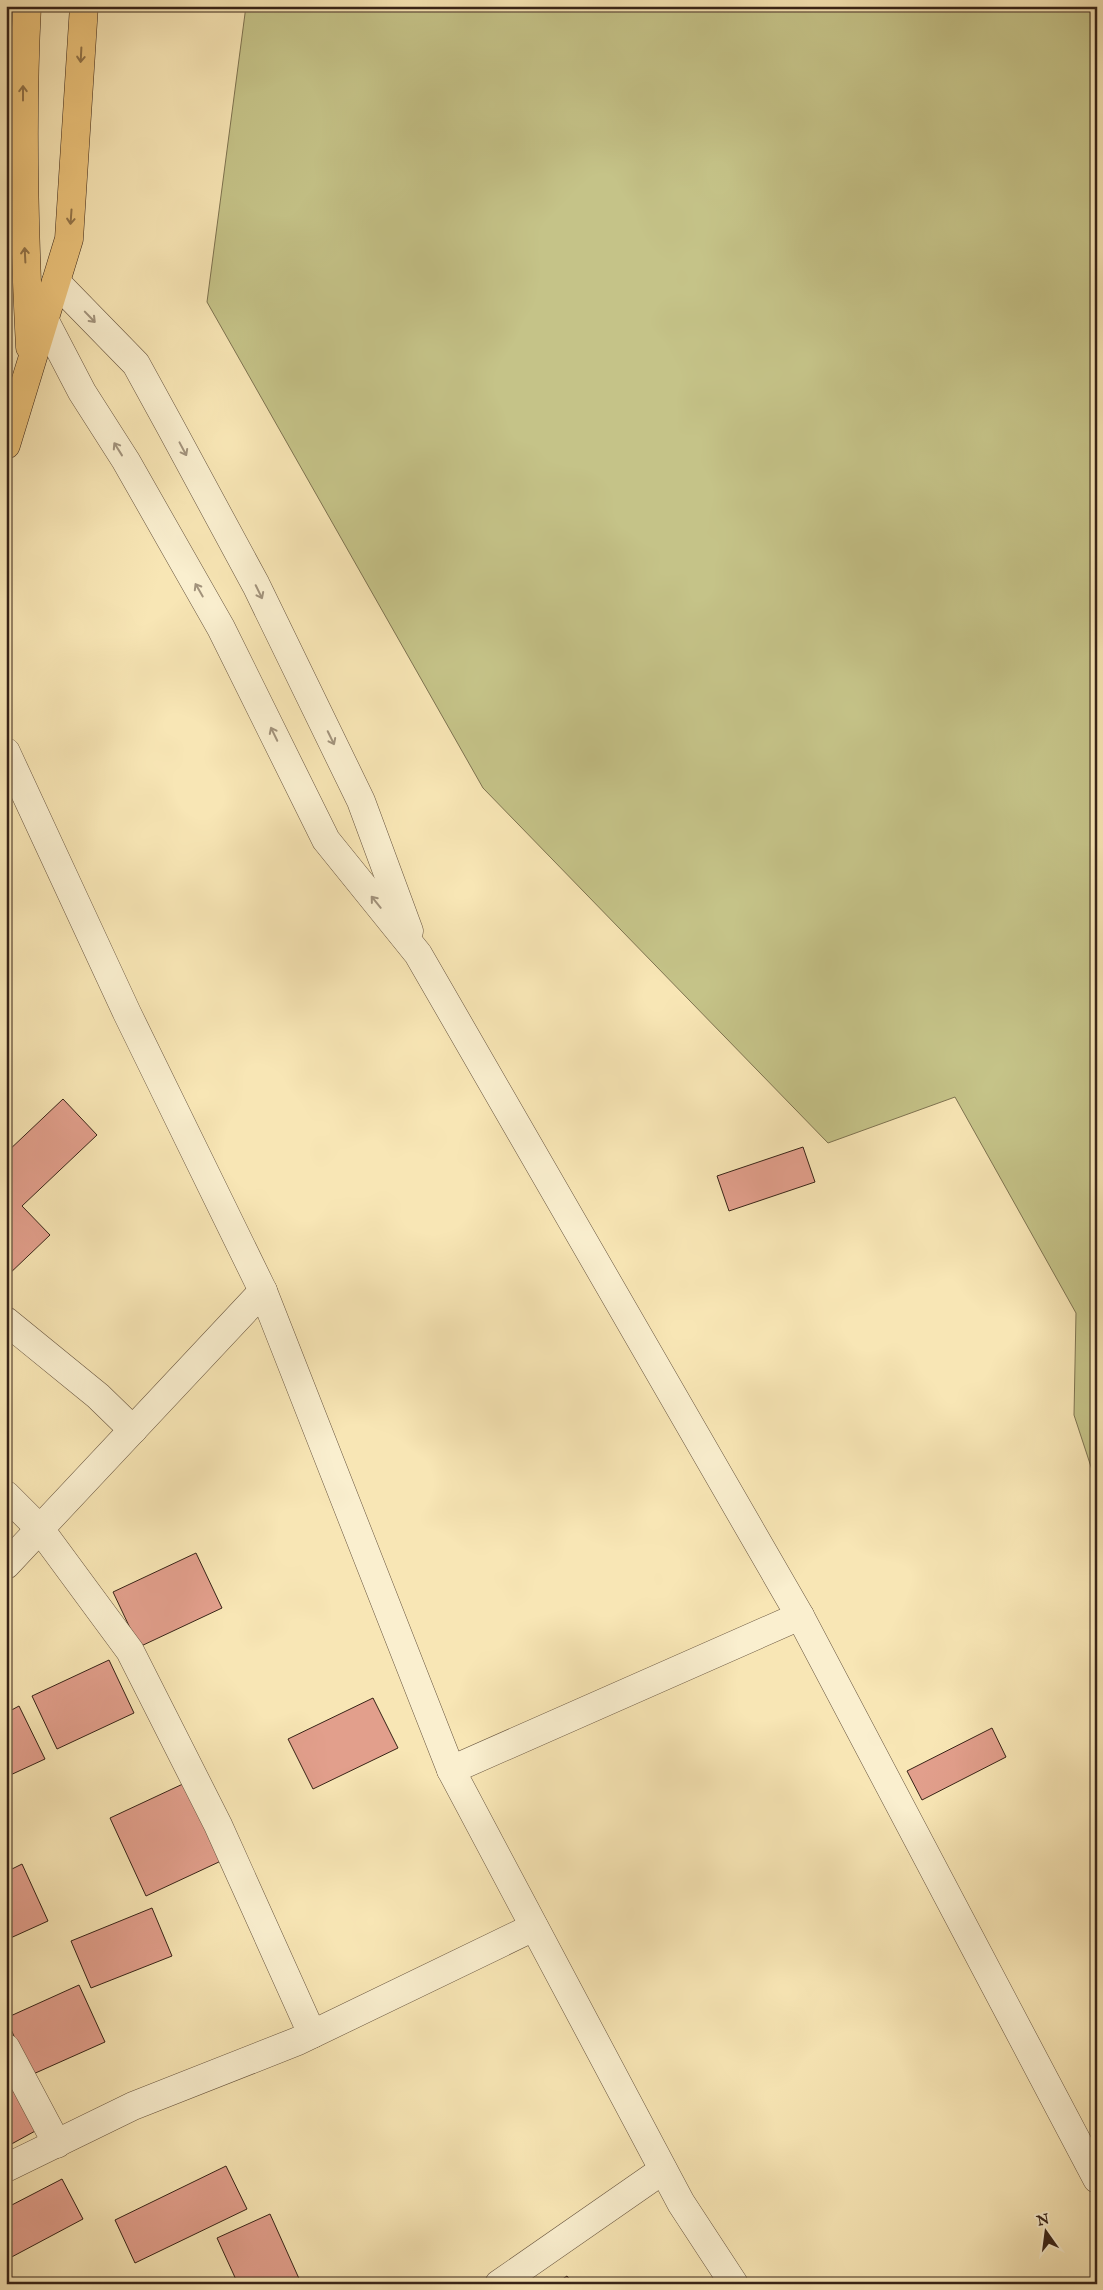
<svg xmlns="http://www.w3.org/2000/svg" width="1103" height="2290" viewBox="0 0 1103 2290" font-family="'IM FELL English',serif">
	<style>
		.grass { fill: #c5c388; stroke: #7e7350 }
		.building { fill: #e29f8c; stroke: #372317 }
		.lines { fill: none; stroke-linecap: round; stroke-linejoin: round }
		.minor-casing { stroke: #67543e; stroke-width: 29 }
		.major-casing { stroke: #372317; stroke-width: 29 }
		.minor { stroke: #faefcf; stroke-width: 28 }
		.major { stroke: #ecc37a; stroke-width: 28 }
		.oneway { stroke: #927348 }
		.oneway2 { stroke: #a2937c }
	</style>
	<rect width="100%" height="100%" fill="#f8e6b5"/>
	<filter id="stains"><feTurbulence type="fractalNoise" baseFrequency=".004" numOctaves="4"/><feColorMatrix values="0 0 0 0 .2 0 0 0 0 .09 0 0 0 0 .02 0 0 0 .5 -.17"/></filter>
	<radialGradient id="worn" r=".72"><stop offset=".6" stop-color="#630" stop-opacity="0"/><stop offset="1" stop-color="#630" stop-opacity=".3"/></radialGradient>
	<!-- grass -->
	<path class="grass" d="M246,6H1097V1485L1074,1415L1076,1313L955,1097L828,1143L483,788L207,302Z"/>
	<!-- building -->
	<g class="building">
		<path d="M63,1099L97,1135L22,1206L50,1235L6,1277V1153Z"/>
		<path d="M803,1147L815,1182L729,1211L717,1176Z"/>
		<path d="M196,1553L222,1608L139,1647L113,1592Z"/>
		<path d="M109,1660L134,1713L57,1749L32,1696Z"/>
		<path d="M373,1698L398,1748L313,1789L288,1739Z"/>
		<path d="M19,1706L45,1759L6,1777V1713Z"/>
		<path d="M992,1728L1006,1757L922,1800L907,1771Z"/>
		<path d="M185,1783L221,1861L146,1896L110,1818Z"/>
		<path d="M22,1864L48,1921L6,1940V1872Z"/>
		<path d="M152,1908L172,1956L91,1988L71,1941Z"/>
		<path d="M79,1985L105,2042L31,2075L6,2018Z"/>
		<path d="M6,2072L37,2130L6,2147Z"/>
		<path d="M226,2166L247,2209L135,2263L115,2220Z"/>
		<path d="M62,2179L83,2219L6,2260V2208Z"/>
		<path d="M270,2214L301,2283L238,2284L217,2238Z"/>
		<path d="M567,2276L573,2284H555Z"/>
	</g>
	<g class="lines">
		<defs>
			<g id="minor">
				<path d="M56,282L136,364L170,426L256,585L361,801L409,931"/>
				<path d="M45,321L82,392L126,461L221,628L326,840L418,954L800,1616L1097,2179"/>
				<path d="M6,752L127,1013L263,1291L451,1770L681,2203L734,2284"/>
				<path d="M6,1321L98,1396L133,1430"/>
				<path d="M6,1495L40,1529L130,1651L218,1825L312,2034"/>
				<path d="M6,1565L263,1291"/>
				<path d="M451,1770L800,1616"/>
				<path d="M6,2048L57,2144"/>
				<path d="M6,2168L133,2106L298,2041L534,1927"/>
				<path d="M499,2284L663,2170"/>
			</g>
			<g id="major">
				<path d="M27,6C21,120 24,233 30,347"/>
				<path d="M6,445L69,239L84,6"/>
			</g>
		</defs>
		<!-- minor casing -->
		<use href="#minor" class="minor-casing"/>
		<!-- major casing -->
		<use href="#major" class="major-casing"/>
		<!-- minor -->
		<use href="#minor" class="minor"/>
		<!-- major -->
		<use href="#major" class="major"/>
	</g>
	<!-- one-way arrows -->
	<defs><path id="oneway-shaft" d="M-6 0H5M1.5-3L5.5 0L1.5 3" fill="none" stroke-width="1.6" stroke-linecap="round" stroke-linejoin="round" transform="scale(1.25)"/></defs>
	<g class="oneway">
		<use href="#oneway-shaft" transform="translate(81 55) rotate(93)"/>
		<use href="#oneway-shaft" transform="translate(23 93) rotate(-90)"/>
		<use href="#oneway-shaft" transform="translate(71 217) rotate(94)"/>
		<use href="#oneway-shaft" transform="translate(25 255) rotate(-93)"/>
	</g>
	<g class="oneway2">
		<use href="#oneway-shaft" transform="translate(90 317) rotate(46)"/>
		<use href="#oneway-shaft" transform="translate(118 449) rotate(-122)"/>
		<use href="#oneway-shaft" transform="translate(183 449) rotate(62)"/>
		<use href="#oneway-shaft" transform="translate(199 590) rotate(-120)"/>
		<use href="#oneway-shaft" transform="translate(259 592) rotate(64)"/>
		<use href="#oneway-shaft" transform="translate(274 734) rotate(-116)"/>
		<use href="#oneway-shaft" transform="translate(331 738) rotate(64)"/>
		<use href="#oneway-shaft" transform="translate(376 902) rotate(-129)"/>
	</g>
	<!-- margin -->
	<rect width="1103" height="2290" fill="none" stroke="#f8e6b5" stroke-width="25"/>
	<rect x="8" y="8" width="1088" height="2275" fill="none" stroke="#372317" stroke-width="2.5"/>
	<rect x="12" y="12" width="1078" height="2265" fill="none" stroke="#372317"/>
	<!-- north arrow -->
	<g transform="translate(1046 2232) rotate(346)" stroke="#faefcf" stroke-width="4" paint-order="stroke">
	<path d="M0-4L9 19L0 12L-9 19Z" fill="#372317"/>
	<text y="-8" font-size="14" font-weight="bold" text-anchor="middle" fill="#372317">N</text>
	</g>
	<rect width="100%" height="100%" filter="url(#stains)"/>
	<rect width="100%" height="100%" fill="url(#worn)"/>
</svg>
